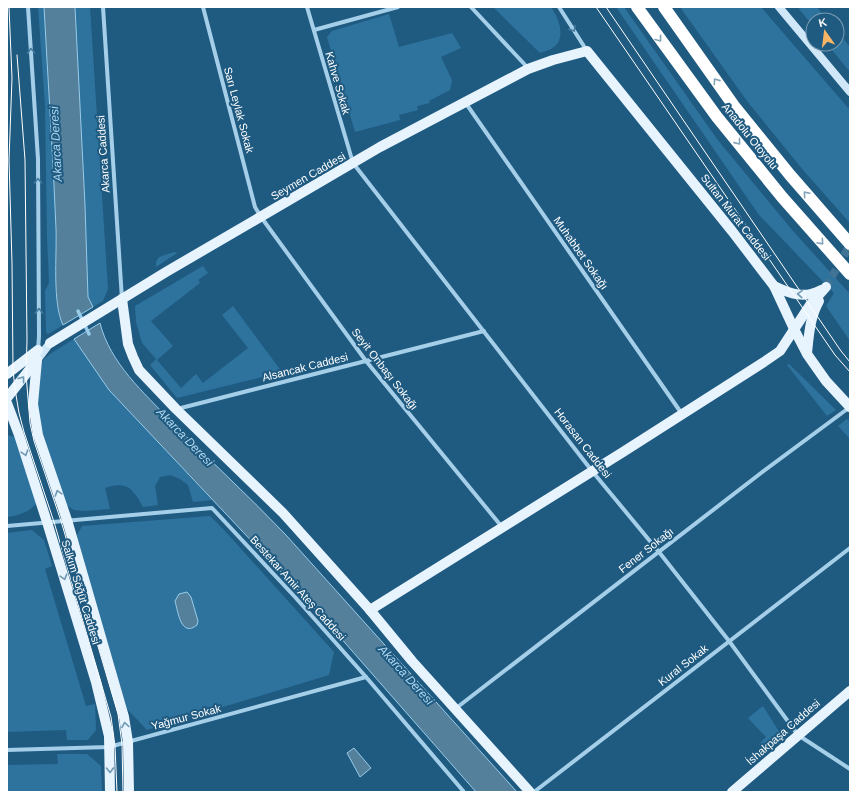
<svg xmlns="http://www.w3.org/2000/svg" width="857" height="799" viewBox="0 0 857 799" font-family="Arial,sans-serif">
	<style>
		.green { fill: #2e739e }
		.water { fill: #55809b; stroke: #98ccea }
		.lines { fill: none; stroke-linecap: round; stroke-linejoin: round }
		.stream { stroke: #98ccea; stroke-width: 3.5 }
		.secondary-tunnel { stroke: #417394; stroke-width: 8; stroke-dasharray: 8 4; stroke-linecap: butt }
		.street { stroke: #a5cfe9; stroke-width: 4 }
		.secondary { stroke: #cfe7f7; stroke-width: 8 }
		.primary { stroke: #e7f4fe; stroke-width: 10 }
		.highway { stroke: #fff; stroke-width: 12 }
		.tram { stroke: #fff; stroke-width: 1 }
		.oneway { stroke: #477da0 }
		.oneway2 { stroke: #84a4ba }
		.oneway3 { stroke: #6f98b3 }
		.labels { text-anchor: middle; stroke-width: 4; stroke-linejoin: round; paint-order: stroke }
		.street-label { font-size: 11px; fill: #fff; stroke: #1f5a81 }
		.water-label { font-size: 12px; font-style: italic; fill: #b0d8f0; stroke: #1f5a81 }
	</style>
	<rect width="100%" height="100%" fill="#1f5a81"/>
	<!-- green -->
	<g class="green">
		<path d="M38,7H44C48,82 53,157 56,232C57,259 51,302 63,325L48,334L46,332L45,291L49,283L47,237L45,106Z"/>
		<path d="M75,7H90L108,289L103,301L93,307L88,297L85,205Z"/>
		<path d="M493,7H551C558,17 566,36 555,46C551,50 545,51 540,53Z"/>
		<path d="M616,7H624L717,139L793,231L850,294V341L826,306L834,293L759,215Z"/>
		<path d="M680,7H761L849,109L850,112V223L803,170L747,101Z"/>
		<path d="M800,7H817L827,20H813V26L799,9Z"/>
		<path d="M389,14L399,47L452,33L461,48L441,57L452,80L450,90L429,101L430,103L417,106L418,110L399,115L400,120L355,132L327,37L332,31Z"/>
		<path d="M837,31L850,47V72L827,44H837Z"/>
		<path d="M174,252L177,253L156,267V262L159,257Z"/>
		<path d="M203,266L208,273L198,280L200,283L151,321L173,346L157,360L181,388L196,374L203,383L248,348L222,315L233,306L282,372L177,398L150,365L156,359L142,343L136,322L135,306Z"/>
		<path d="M74,339L109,390L212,500L193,502L188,485L180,479L170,475L160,477L155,486L158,505L143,507C140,502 138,497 134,493C128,483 114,484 105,488L110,509L84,511L74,510L66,505L42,434L37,403L40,364L45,358L53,352Z"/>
		<path d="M789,364L836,410L827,416L787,365Z"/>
		<path d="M847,419L850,422V439L838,426Z"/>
		<path d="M7,435L15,437L37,503C29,512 18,516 7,517Z"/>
		<path d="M210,516L225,531L334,652L329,675L147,730L127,709L76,537L82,526Z"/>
		<path d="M32,530L44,540L52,566L45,569L86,706L95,704L96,730L88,740H67L66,730L7,732V533Z"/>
		<path d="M763,706L780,733L764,749L759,744L766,737L748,718Z"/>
		<path d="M57,754H87L101,766L102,792H7V765L58,764Z"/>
	</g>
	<!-- water -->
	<g class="water">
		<path d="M44,7H75L85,205L88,297L93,307L63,325C52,302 57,255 56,229C53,155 48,81 44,7Z"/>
		<path d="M100,323C110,363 144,393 171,421C209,460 249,496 286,535L517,792H476L309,602L109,390L74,339Z"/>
		<path d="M187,592L191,597L198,621L197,625C181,638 178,612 175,601L179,594Z"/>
		<path d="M354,748L371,768L360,777L347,753Z"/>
	</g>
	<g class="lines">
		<!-- stream -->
		<path class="stream" d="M78,311L89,334"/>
		<!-- secondary-tunnel -->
		<path class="secondary-tunnel" d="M826,287L850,245"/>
		<!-- street -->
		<g class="street">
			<path d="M28,7L38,159L39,336L38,350"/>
			<path d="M103,7L122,299"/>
			<path d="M203,7L255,207L261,217L366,361L502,527"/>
			<path d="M307,7L353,163L592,471L659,552L729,641L798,735L850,769"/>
			<path d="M471,7L528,68"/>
			<path d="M559,7L587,51"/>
			<path d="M314,30L398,7"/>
			<path d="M465,102L682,414"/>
			<path d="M177,409L484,331"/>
			<path d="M7,526L212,508L295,597L366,677L464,792"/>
			<path d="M455,709L761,473L850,407"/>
			<path d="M7,750L109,747L366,677"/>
			<path d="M534,792L850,548"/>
		</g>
		<!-- secondary -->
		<g class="secondary">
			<path d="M779,7L850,92"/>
			<path d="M37,360L50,343"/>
		</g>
		<!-- primary -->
		<g class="primary">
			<path d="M774,286C790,294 805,299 821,290"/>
			<path d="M122,299L128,344L133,357L139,370L176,409L283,513L370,610L412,661L530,792"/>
			<path d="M50,343L166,272L380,147L528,69L553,60L587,51L732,231L774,286L794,329L807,354L826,381L850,407"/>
			<path d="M807,353C809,334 810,317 819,301"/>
			<path d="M37,360L33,404L38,435L67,520L124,717L128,742L129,792"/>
			<path d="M7,374L38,350"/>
			<path d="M7,398L37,360"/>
			<path d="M7,403L19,435L47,522L96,682L109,736L110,792"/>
			<path d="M370,610L623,452L764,362L780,351L810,305L826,287"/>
			<path d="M732,792L850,691"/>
		</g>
		<!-- highway -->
		<g class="highway">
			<path d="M637,7L717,117L782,197L850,274"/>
			<path d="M664,7L734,106L790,175L850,244"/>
		</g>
		<!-- tram -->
		<g class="tram">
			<path d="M9,7L12,78L9,160L12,263L13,370L15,389L19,413L24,432L54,522L111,717L115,746L117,792"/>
			<path d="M596,7L835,355L850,372"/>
			<path d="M606,7L841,351L850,362"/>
			<path d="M17,55L25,160L27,340L26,374L30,423L34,441L61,521L118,714L122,744L123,792"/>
		</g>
	</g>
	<!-- one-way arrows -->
	<defs><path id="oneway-chevron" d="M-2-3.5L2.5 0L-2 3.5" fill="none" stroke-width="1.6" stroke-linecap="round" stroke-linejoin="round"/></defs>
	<g class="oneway">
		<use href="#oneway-chevron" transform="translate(573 29) rotate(58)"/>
		<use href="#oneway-chevron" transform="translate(31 51) rotate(-94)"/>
		<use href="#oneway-chevron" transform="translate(38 181) rotate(-90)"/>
		<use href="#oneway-chevron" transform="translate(39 311) rotate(-91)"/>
	</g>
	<g class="oneway2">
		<use href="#oneway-chevron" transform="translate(659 39) rotate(53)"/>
		<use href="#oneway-chevron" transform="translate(716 81) rotate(-125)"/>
		<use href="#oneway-chevron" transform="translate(738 142) rotate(51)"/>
		<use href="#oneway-chevron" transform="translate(806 194) rotate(-131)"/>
		<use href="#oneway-chevron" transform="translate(821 242) rotate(49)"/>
	</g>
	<g class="oneway3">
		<use href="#oneway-chevron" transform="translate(800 294) rotate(-177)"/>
		<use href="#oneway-chevron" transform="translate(22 379) rotate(-53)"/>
		<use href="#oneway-chevron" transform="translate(25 453) rotate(72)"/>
		<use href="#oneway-chevron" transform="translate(58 493) rotate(-108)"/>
		<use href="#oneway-chevron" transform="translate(64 577) rotate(73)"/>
		<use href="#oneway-chevron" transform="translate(125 725) rotate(-99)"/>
		<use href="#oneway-chevron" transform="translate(110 770) rotate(89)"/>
	</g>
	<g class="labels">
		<!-- street labels -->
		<g class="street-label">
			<text transform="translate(338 83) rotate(74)" y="4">Kahve Sokak</text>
			<text transform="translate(239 110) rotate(75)" y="4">Sarı Leylak Sokak</text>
			<text transform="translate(750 136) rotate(51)" y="4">Anadolu Otoyolu</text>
			<text transform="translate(103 154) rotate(-94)" y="4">Akarca Caddesi</text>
			<text transform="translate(308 176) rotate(-30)" y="4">Seymen Caddesi</text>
			<text transform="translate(736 217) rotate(52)" y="4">Sultan Murat Caddesi</text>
			<text transform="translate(581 253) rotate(55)" y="4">Muhabbet Sokağı</text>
			<text transform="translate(305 367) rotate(-14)" y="4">Alsancak Caddesi</text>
			<text transform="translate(385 369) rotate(52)" y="4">Seyit Onbaşı Sokağı</text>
			<text transform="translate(583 443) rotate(52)" y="4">Horasan Caddesi</text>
			<text transform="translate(646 550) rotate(-38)" y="4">Fener Sokağı</text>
			<text transform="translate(298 588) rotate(48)" y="4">Bestekar Amir Ateş Caddesi</text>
			<text transform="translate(81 592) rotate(73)" y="4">Salkım Söğüt Caddesi</text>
			<text transform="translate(683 665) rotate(-38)" y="4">Kural Sokak</text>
			<text transform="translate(186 717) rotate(-15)" y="4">Yağmur Sokak</text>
			<text transform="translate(783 732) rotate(-41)" y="4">İshakpaşa Caddesi</text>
		</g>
		<!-- water labels -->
		<g class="water-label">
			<text transform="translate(56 144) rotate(-93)" y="4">Akarca Deresi</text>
			<text transform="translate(185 437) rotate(46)" y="4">Akarca Deresi</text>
			<text transform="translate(406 675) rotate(48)" y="4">Akarca Deresi</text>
		</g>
	</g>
	<!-- border -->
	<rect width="857" height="799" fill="none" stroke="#ffffff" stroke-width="16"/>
	<!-- north arrow -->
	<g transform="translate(825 32) rotate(346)"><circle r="19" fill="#1f5a81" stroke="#799cb3"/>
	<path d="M0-3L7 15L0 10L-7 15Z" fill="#f7b464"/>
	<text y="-6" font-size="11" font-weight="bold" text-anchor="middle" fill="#ffffff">K</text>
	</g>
</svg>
